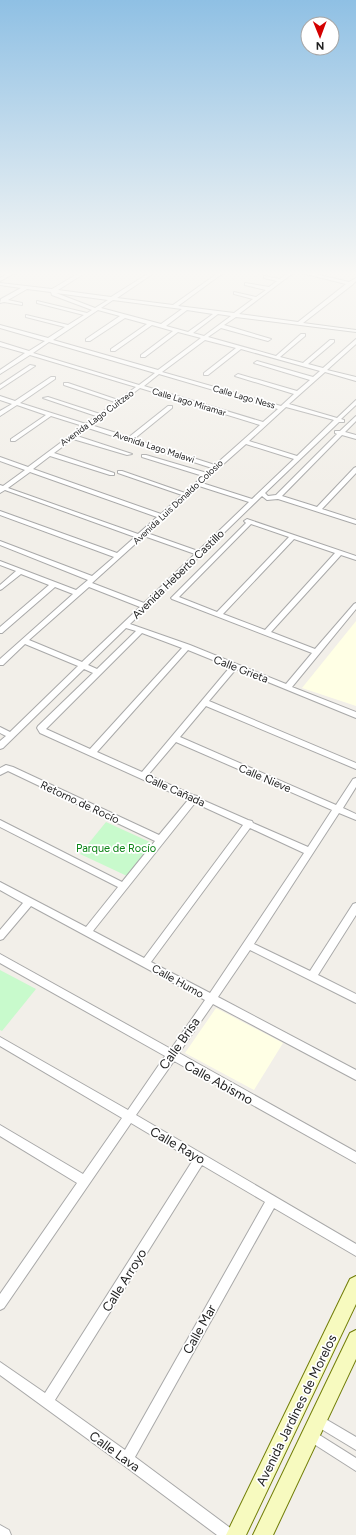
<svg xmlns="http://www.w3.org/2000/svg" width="356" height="1535" viewBox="0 0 356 1535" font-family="Figtree,sans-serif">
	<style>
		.education { fill: #ffffe5 }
		.park { fill: #c8facc }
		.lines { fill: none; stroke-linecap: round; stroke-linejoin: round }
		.minor-casing { stroke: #a9a9a9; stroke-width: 2 }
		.secondary-casing { stroke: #707d05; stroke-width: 2 }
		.minor { fill: #fff; fill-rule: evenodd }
		.secondary { fill: #f7fabf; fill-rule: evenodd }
		.labels { text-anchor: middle; stroke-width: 3.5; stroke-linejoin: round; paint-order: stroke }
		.far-street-label { font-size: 9px; fill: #222; stroke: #fff }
		.street-label { font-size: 11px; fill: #222; stroke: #fff }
		.park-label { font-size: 11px; fill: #0c8416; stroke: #fff }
		.near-street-label { font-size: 13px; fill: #222; stroke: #fff }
	</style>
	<rect width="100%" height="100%" fill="#f2efe9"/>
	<!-- education -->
	<g class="education">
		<path d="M356,621V706L302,688Z"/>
		<path d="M216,1008L283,1043L254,1090L185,1053Z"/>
	</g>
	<!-- park -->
	<g class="park">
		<path d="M106,822L152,843L127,876L80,854Z"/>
		<path d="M0,970L36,989L2,1031L0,1030Z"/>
	</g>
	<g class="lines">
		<defs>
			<g id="minor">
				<path d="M9,273H15L0,281V278Z"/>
				<path d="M79,273H85L58,290L111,297L149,273H154L117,298L173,305L218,273H223L178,306L234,313L253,299L234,294V292L256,297L266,290L245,285V283L269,287L277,281L264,278V276L280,279L288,273H293L239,314L298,322L346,284L302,273H311L349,282L356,278V281L352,285L303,323L356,330V332L236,317L224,325L271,339L268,341L221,328L208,337L276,356L301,334H305V336L280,357L303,363L330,340H334V342L308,364L323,368L356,339V344L327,370L356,377V381L325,372L289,404L337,418L356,400V405L341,419L344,420V422H339L265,493L268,496L276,495L337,434L335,433V431H340L356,416V421L345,432L356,435V439L342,435L282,496L317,507L354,468L356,467V473L322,509L356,520V524L278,499L267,500L262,496L130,624L190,645L286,684L312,653L172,599L171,598L246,523L244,521L247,519L356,556V560L341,555L271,632L315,649L354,604L356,603V609L292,687L356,712V718L236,669L209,701L356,763V769L206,706L180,737L336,805L353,779L356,778V787L343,808L356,814V820L339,813L254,944L310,971L353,904L356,903V915L318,975L356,994V1003L250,950L218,997L356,1070V1080L213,1004L179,1053L356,1152V1163L174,1061L136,1115L356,1244V1256L274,1208L135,1457L233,1530L235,1535H217L122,1464L0,1375V1362L45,1393L193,1160L131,1123L4,1308L0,1310V1294L77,1183L0,1136V1125L83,1174L122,1118L0,1046V1037L128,1110L165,1056L0,963V954L171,1049L205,1000L31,906L3,939L0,940V930L23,903L0,890V882L86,927L118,887L0,827V820L122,882L155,841L8,771L0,775V768L6,765L13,767L159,835L188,800L40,733L37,728L38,726L93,673L84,669L3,748L0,749V741L6,736L0,733V727L10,732L78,666L25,644L3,665H0V659L73,594L55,587L2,633H0V627L49,585L21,574L2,589L0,590V585L16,571L0,565V561L76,590L88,580L0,545V541L92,576L114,557L0,515V511L117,553L135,537L5,490L0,493V485L3,486L25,470L0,461V457L28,467L83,426L51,416L15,441H11V439L46,415L17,405L0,416V411L12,404L0,400V396L15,401L51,377H55V379L20,403L86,424L96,416L43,398L48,397L100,414L115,402L64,385V383H68L118,400L136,387L30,355L0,374V370L25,353L0,346V342L29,351L45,341L0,328V325L48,338L65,327L26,317V315L68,325L84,315L37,303V301L87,313L92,310L52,295L51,292L27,289L8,300L22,303V305L4,302L0,303L1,299L21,288L0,285V283L52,289ZM56,293L108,300L95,308ZM113,300L174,308L182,309L161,324L101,308ZM98,310L120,316L86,339V341H90L125,318L147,324L111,349V351H115L152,325L173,331L141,355V357H145L178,332L201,338L158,370L53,340ZM187,310L213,314L188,332L166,326ZM218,314L231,316L204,336L193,333ZM205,340L236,348L204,373V375H208L241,349L320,371L313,377L257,361L254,363L310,380L297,391L238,374L235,376L294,394L281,406L162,372ZM49,342L155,373L139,385L33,353ZM159,374L278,409L263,422L144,386ZM140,388L260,425L215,465L134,439L172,408V406H168L129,437L91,425ZM286,407L334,420L297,456L249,441ZM88,428L212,468L207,473L146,455H142V457L203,476L185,493L122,471H118V473L182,495L161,514L33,469L50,456L110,475H114V473L54,453L73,439L127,455L132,454L77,436ZM246,444L294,459L252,499L202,483ZM30,472L157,517L138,534L8,488ZM199,486L249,502L198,551L147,533ZM251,524L289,537L217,612L179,597ZM144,536L195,554L144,603L92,583ZM294,539L335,553L265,630L223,614ZM89,587L140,607L82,662L29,640ZM126,628L136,631L97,669L88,665ZM142,633L182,648L90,749L46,729ZM188,650L230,667L142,772L97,752ZM176,742L332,810L308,847L253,823L252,821L248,820L198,798L197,796L193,795L148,775ZM195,803L243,825L144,958L93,931ZM250,828L304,853L210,993L151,962ZM202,1165L265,1202L125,1450L55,1400Z"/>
				<path d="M30,365L35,366L0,389V385Z"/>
				<path d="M317,1414L356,1437V1450L313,1424L311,1420L313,1416Z"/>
				<path d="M310,1429L356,1458V1471L306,1439L304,1435L306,1431Z"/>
				<path d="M0,1525L9,1530L11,1535H0Z"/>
			</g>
			<g id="secondary">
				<path d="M356,1276V1304L246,1535H226L350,1279Z"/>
				<path d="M356,1330V1359L273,1535H253L350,1333Z"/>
			</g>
		</defs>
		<!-- minor casing -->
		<use href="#minor" class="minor-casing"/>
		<!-- secondary casing -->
		<use href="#secondary" class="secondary-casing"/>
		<!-- minor -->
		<use href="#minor" class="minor"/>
		<!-- secondary -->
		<use href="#secondary" class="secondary"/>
	</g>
	<!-- sky -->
	<linearGradient id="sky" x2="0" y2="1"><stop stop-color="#8fc0e4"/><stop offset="0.56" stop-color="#f9f8f5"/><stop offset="1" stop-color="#f9f8f5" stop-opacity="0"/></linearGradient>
	<rect width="356" height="488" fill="url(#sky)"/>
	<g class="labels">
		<!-- far-street labels -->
		<g class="far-street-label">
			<text transform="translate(244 397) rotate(16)" y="3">Calle Lago Ness</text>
			<text transform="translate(189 402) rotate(17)" y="3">Calle Lago Miramar</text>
			<text transform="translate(97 418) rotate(-36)" y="3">Avenida Lago Cuitzeo</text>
			<text transform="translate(154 447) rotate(18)" y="3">Avenida Lago Malawi</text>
			<text transform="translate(178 502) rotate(-43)" y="3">Avenida Luis Donaldo Colosio</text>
		</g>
		<!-- street labels -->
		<g class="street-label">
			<text transform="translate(178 574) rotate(-44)" y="4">Avenida Heberto Castillo</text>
			<text transform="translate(241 669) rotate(21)" y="4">Calle Grieta</text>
			<text transform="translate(265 778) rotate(23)" y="4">Calle Nieve</text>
			<text transform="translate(175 790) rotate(24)" y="4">Calle Cañada</text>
			<text transform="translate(80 802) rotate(25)" y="4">Retorno de Rocío</text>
			<text transform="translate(178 981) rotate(29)" y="4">Calle Humo</text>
		</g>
		<!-- park labels -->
		<g class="park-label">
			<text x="116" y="852">Parque de Rocío</text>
		</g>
		<!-- near-street labels -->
		<g class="near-street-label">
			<text transform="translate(179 1043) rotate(-55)" y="5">Calle Brisa</text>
			<text transform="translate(219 1082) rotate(29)" y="5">Calle Abismo</text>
			<text transform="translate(178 1145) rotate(30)" y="5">Calle Rayo</text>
			<text transform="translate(124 1280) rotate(-58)" y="5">Calle Arroyo</text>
			<text transform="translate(199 1329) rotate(-61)" y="5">Calle Mar</text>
			<text transform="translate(296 1410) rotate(-64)" y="5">Avenida Jardines de Morelos</text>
			<text transform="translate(115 1451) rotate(36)" y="5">Calle Lava</text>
		</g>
	</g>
	<!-- north arrow -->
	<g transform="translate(320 36) rotate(179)"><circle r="19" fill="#ffffff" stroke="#a7a7a7"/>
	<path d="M0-3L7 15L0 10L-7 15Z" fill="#d40000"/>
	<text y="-6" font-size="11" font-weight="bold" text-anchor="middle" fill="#222222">N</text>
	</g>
</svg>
